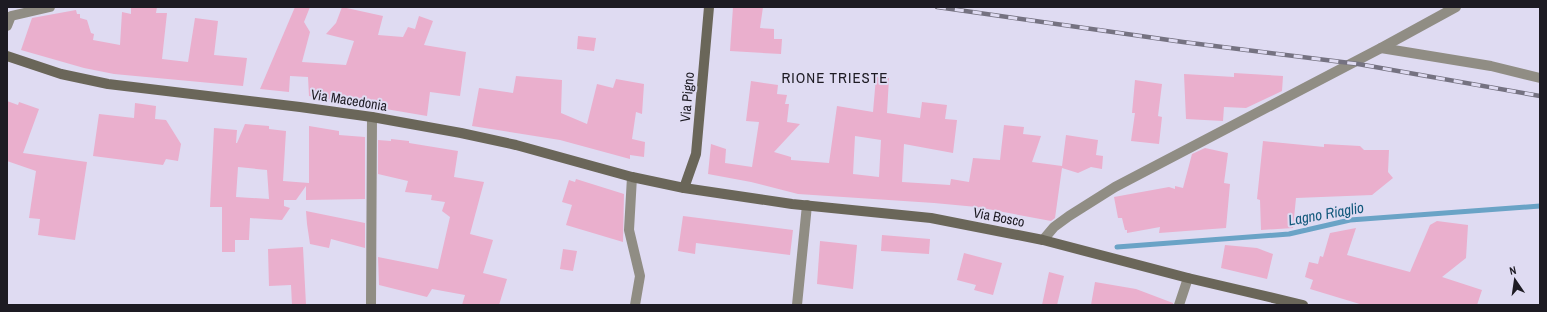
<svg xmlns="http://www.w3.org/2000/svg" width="1547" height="312" viewBox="0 0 1547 312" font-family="'Archivo Narrow',sans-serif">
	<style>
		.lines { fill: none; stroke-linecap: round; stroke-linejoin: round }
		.stream { stroke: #6aa3c6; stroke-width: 5 }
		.building { fill: #eaafcd; fill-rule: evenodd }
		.street { stroke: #908d84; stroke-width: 10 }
		.secondary { stroke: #6a6659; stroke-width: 10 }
		.rail-casing { stroke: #757281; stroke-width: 4.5 }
		.rail { stroke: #dfdbf2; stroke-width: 3; stroke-dasharray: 9; stroke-linecap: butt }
		.labels { text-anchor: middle; stroke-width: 4; stroke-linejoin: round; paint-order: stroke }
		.street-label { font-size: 14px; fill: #1d1b23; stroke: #dfdbf2 }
		.neighbourhood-label { font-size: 15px; letter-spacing: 1px; fill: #1d1b23; stroke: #dfdbf2 }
		.water-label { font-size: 15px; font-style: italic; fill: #13597c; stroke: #dfdbf2 }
	</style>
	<rect width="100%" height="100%" fill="#dfdbf2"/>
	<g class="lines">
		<!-- stream -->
		<path class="stream" d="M1117,247L1289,234L1350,220L1540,206"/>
	</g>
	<!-- building -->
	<g class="building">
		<path d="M131,7H157L156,13H167L162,59L188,62L195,18L218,21L214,55L247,58L243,86L114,74L84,68L21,50L32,18L76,10L77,14H80V18L87,20L91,33L94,34L93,40L120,45L122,12L131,14Z"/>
		<path d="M295,7H310L304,22L310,32L302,62L346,65L354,41L326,34L336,23L342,7L383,16L378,35L403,37L408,27L415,29L419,16L433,21L424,45L466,52L460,96L430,92L427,116L309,96L308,77L290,76L289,92L260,89Z"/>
		<path d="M733,7H763L760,28L774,29V39H782L781,54L730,51Z"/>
		<path d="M578,36L596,38L594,51L577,49Z"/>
		<path d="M1234,73L1283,76L1282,91L1246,108L1224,107L1223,121L1186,119L1184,74L1234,77Z"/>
		<path d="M516,76L562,80L561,113L587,124L597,84L613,88L616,79L644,84L642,114L636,112L632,139L645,142L644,157L630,155V159L560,140L472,126L479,88L513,93Z"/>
		<path d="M876,77L889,78L887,113L920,118L922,102L947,105L945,119L957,120L953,153L904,144L902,182L950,185L951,179L969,182L973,158L1000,160L1004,125L1024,127L1023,134L1041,136L1032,162L1062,166L1066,135L1098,140L1096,155L1103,156L1102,169L1091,167L1078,173L1062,168L1055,218L1051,221L977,207L934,203L798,194L751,182L708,174L711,144L726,149L725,163L752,167L759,122L746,121L751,81L778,85L777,94L787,95L785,104H789L787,122L800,124L774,152L791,157V160L829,163L837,106L873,112ZM855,136L881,140L879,177L853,174Z"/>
		<path d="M1135,80L1162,84L1158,116L1162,117L1159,144L1131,141L1135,113H1132Z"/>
		<path d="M7,101L18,105L19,102L39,109L23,153L87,162L75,240L38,235L40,219L29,218L36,171L7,161Z"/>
		<path d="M135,103L156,106L155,119L166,120L181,144L178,161L166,159L163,165L93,156L99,114L134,118Z"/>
		<path d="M245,124L269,126V129L286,131L283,181L309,183V126L339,131V135L365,137V199L306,200V186L296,200H284V206L290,208L282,220L250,218L249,240H235V252H222V207H210L214,128L237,130L236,143H237ZM238,167L267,170L269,199L236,197Z"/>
		<path d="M391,139L409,141V143L458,151L454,177L484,182L470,234L493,240L483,273L507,279L499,305H462L465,295L432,289L427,297L379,285L378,257L438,269L450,217L442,211L445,202L431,200L432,195L405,192L408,181L378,174V140L391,141Z"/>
		<path d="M1263,141L1324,147V144L1360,146L1364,150H1389L1388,172L1393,178L1372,195L1296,198L1293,228L1261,230L1260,200L1257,199Z"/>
		<path d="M1205,148L1228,153L1224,183L1230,184L1226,228L1159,233L1160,227L1127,233V230H1125L1122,218H1118L1114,197L1169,187L1175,189V186L1183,188L1192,154Z"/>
		<path d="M576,179L624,194L623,242L566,225L572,205L562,202L569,180L575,182Z"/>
		<path d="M306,211L365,223V248L331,239L329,248L310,244L307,224Z"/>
		<path d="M683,216L793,230L790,255L696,243L695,254L678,251Z"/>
		<path d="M1437,221L1468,225L1466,258L1442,277L1482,290L1477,305H1363L1310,289L1313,280L1305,277L1309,262L1318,264L1320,256L1323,257L1330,233L1356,228L1347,255L1410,272L1430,225Z"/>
		<path d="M882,235L930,239L929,254L881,251Z"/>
		<path d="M820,241L857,245L853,289L817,284Z"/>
		<path d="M1225,245L1257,248L1273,254L1267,279L1221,268Z"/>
		<path d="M303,247L306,305H292L291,285L269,286L268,249Z"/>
		<path d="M563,249L577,251L573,271L560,269Z"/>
		<path d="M964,253L1002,263L993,295L974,290L976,285L957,280Z"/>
		<path d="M1049,272L1064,276L1057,305H1042Z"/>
		<path d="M1095,282L1136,289L1173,303V305H1091Z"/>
	</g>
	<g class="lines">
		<!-- street -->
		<g class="street">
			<path d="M7,26L11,16L50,7"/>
			<path d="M1381,48L1491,66L1540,78"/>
			<path d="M632,177L629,230L640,276L635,305"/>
			<path d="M1043,240L1054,227L1069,216L1115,187L1381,48L1456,7"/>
			<path d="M371,305L372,117"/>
			<path d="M797,305L807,205"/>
			<path d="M1179,305L1188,278"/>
		</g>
		<!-- secondary -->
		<g class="secondary">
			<path d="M7,56L61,74L108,84L300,107L372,117L461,133L516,145L632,177L684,188L792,204L931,218L1043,240L1188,278L1303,305"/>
			<path d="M684,188L696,154L709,7"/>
		</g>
		<defs>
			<path id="rail" d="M937,7L1183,42L1358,64L1540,96"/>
		</defs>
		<!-- rail casing -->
		<use href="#rail" class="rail-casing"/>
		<!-- rail -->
		<use href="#rail" class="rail"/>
	</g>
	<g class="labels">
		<!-- street labels -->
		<g class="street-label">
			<text transform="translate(687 97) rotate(-85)" y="5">Via Pigno</text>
			<text transform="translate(349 100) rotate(9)" y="5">Via Macedonia</text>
			<text transform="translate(999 217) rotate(11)" y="5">Via Bosco</text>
		</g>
		<!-- neighbourhood labels -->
		<g class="neighbourhood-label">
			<text x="835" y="83">RIONE TRIESTE</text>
		</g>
		<!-- water labels -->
		<g class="water-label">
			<text transform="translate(1326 214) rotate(-10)" y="5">Lagno Riaglio</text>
		</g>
	</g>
	<!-- border -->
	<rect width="1547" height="312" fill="none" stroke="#1d1b23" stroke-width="16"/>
	<!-- north arrow -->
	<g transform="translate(1515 280) rotate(347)" stroke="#dfdbf2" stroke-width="3" paint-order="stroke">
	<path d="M0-3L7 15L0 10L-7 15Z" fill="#1d1b23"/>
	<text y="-6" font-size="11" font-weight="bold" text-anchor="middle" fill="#1d1b23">N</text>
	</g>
</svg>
